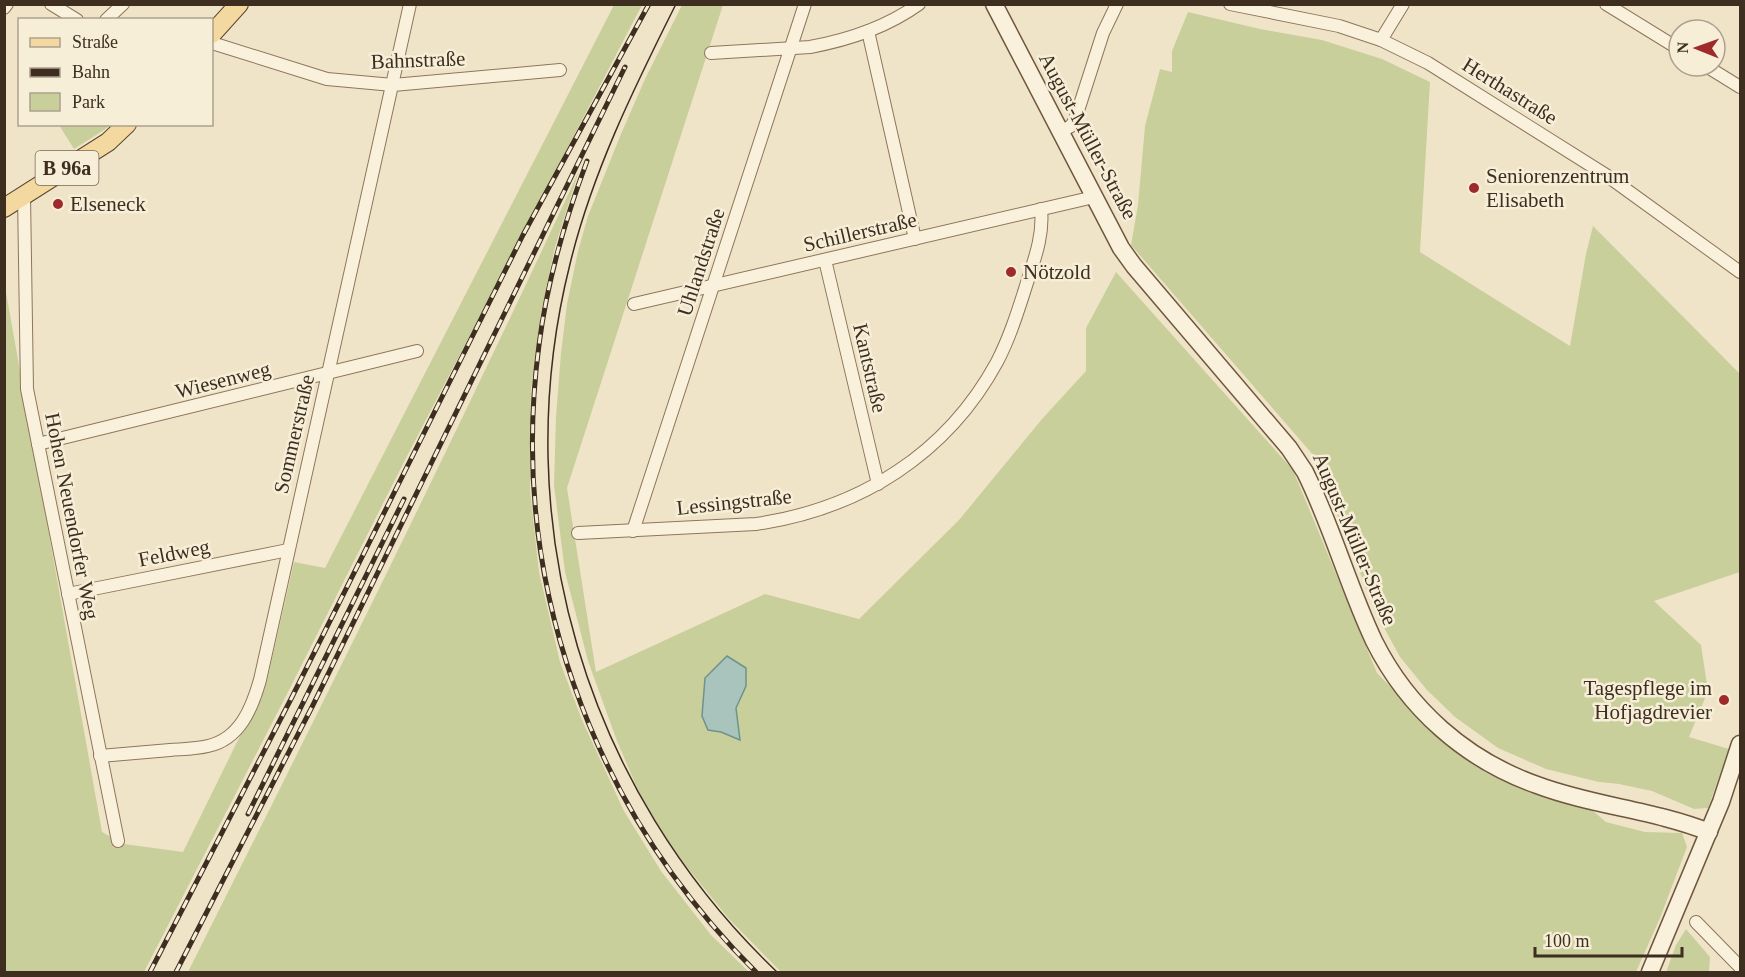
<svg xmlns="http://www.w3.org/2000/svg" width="1745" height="977" viewBox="0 0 1745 977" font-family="'Times New Roman',serif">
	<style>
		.green { fill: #c9cf9b; fill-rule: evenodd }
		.water { fill: #a9c4bc; stroke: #6f938a; stroke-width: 1.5 }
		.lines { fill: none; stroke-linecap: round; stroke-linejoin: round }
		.street-casing { stroke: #8d765c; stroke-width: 14 }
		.secondary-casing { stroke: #6f573f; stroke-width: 19 }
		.primary-casing { stroke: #5b4430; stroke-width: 20 }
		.street { stroke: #faf1dc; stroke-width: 12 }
		.secondary { stroke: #faf1dc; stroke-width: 16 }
		.primary { stroke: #f3d9a0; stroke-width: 18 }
		.tram { stroke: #3d2e20; stroke-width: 1.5 }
		.rail-casing { stroke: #3d2e20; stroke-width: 5 }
		.rail { stroke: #f7eed8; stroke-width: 3; stroke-dasharray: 9; stroke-linecap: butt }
		.poi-dot { fill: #9e2a2b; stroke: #f7eed8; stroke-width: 2 }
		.labels { text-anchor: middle; stroke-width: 5; stroke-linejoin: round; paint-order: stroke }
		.shield { fill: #f7eed8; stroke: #756857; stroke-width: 1.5 }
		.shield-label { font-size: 20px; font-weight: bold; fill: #3d2e20 }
		.street-label { font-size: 21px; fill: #3d2e20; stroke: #f7eed8 }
		.poi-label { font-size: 21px; fill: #3d2e20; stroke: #f7eed8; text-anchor: start }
	</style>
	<rect width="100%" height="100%" fill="#f0e4c8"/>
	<!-- green -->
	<g class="green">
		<path d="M614,5H642L405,460L287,694L144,972H5L4,281L102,832L124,844L183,852L267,681L294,562L325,568Z"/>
		<path d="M682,5H723L567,488L596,672L765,594L859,619L959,520L1042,419L1086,371V328L1116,272L1293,470L1377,673L1436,733L1485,772L1546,795L1593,811L1606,822L1645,832L1682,833L1687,847L1660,918L1636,972H782L780,971L729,919L677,855L641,797L617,741L588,661L565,572L554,485L556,417L561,353L567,304L578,251L588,216L621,134L645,79ZM728,656L746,686L736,708L739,740L721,732L702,716L705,678Z"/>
		<path d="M1188,12L1260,29L1322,40L1382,59L1430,82L1420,252L1570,346L1586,254L1593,226L1740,374V572L1654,601L1701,645L1708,691L1689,737L1729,749L1708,808L1694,809L1652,791L1619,784L1599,782L1546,769L1498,748L1455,717L1427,690L1400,657L1376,613L1314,456L1131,245L1138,205L1145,126L1160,69L1172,72V51Z"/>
		<path d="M59,125H110L104,130L74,149Z"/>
		<path d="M579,171L555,247L541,313L531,390L530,490L539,572L560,662L582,720L624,811L661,871L711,935L749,972H188C321,707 454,441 579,171Z"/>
		<path d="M1686,929L1710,957L1709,972H1666L1676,945Z"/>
	</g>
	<!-- water -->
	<path class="water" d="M727,656L746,668V686L736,708L740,740L721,732L708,730L702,716L705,678Z"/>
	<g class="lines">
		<defs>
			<g id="street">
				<path d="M51,4L77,20"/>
				<path d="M1230,4L1339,26L1381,40L1428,63L1606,175L1740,272"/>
				<path d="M1606,4L1679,49"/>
				<path d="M4,8L7,4"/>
				<path d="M106,20L123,4"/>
				<path d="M868,31L915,239"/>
				<path d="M1381,40L1403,4"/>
				<path d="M212,43L327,79L393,85L560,70"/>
				<path d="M711,53L810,47C848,40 887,27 919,4"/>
				<path d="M1706,66L1740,87"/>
				<path d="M1060,132L1071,126L1075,120L1103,33L1117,4"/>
				<path d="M24,195L27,389L118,841"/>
				<path d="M825,260L878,484"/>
				<path d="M634,304L1094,197"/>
				<path d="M38,444L417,351"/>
				<path d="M633,531L805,4"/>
				<path d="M578,533L756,524C860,509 947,454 997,362C1009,339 1017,314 1025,289C1033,263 1044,237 1041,209"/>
				<path d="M68,594L288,550"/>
				<path d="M100,756C123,754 147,752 170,750C183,749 196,749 208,746C240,739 252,708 260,680L410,4"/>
				<path d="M1696,922L1740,967"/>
			</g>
			<g id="secondary">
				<path d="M994,4L1121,248L1134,266L1289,448L1305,472C1332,526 1348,586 1374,641C1408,709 1466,760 1537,785C1593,806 1654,810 1709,832"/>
				<path d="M1650,972L1721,802L1740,744"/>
			</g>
			<g id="primary">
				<path d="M212,34L239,4"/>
				<path d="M4,208L108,142L127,124"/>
			</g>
		</defs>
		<!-- street casing -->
		<use href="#street" class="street-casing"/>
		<!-- secondary casing -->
		<use href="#secondary" class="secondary-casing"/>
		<!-- primary casing -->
		<use href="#primary" class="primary-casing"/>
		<!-- street -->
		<use href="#street" class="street"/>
		<!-- secondary -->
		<use href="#secondary" class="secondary"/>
		<!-- primary -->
		<use href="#primary" class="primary"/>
		<!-- tram -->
		<path class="tram" d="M676,4C634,88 592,173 570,264C505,522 586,790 777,972"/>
		<defs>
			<g id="rail">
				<path d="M587,161C565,220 547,281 539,345C508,578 590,807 756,972"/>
				<path d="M248,814L404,499"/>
				<path d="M150,972L292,697L523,235L649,4"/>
				<path d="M176,972L313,705L625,67"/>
			</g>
		</defs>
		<!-- rail casing -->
		<use href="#rail" class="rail-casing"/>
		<!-- rail -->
		<use href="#rail" class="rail"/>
	</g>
	<!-- markers -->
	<g class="poi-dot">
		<circle cx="1474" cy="188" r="6"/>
		<circle cx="58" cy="204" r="6"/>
		<circle cx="1011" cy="272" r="6"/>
		<circle cx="1724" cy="700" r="6"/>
	</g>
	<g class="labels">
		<!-- shield labels -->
		<rect class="shield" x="35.5" y="151" width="63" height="34" rx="4.5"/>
		<g class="shield-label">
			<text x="67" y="175">B 96a</text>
		</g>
		<!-- street labels -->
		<g class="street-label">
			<text transform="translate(418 60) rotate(-2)" y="7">Bahnstraße</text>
			<text transform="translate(1510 91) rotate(32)" y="7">Herthastraße</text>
			<text transform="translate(1088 136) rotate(62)" y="7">August-Müller-Straße</text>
			<text transform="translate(860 232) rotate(-13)" y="7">Schillerstraße</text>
			<text transform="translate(701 262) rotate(-72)" y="7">Uhlandstraße</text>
			<text transform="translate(870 368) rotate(77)" y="7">Kantstraße</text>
			<text transform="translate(223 380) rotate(-14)" y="7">Wiesenweg</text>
			<text transform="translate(294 434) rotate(-77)" y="7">Sommerstraße</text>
			<text transform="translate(734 502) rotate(-6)" y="7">Lessingstraße</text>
			<text transform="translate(72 516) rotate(79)" y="7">Hohen Neuendorfer Weg</text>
			<text transform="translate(1355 539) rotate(67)" y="7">August-Müller-Straße</text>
			<text transform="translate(174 553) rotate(-11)" y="7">Feldweg</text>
		</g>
		<!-- poi labels -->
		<g class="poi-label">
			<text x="1486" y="183">Seniorenzentrum<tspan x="1486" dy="24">Elisabeth</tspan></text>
			<text x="70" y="211">Elseneck</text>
			<text x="1023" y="279">Nötzold</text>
			<text x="1712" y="695" text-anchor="end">Tagespflege im<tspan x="1712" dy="24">Hofjagdrevier</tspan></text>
		</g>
	</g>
	<!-- border -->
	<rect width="1745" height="977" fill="none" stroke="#3d2e20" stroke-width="12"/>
	<!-- legend -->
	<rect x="18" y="18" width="195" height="108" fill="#f7eed8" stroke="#ada18e" stroke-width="1.5"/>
	<rect x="30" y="38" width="30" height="9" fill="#f3d9a0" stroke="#ada18e" stroke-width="1.5"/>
	<text x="72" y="48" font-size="18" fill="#3d2e20">Straße</text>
	<rect x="30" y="68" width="30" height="9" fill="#3d2e20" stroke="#ada18e" stroke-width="1.5"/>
	<text x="72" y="78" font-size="18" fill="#3d2e20">Bahn</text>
	<rect x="30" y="93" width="30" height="18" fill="#c9cf9b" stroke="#ada18e" stroke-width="1.5"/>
	<text x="72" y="108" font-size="18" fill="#3d2e20">Park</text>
	<!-- north arrow -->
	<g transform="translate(1697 48) rotate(271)"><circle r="28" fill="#f7eed8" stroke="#ada18e" stroke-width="1.5"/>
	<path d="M0-4.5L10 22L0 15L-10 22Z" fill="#9e2a2b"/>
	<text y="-9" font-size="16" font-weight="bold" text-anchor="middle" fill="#3d2e20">N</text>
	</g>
	<!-- scale -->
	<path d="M1535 947v9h147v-9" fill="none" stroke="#3d2e20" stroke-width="3"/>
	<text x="1544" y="947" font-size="18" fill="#3d2e20" stroke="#f7eed8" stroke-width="4.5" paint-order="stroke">100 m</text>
</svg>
